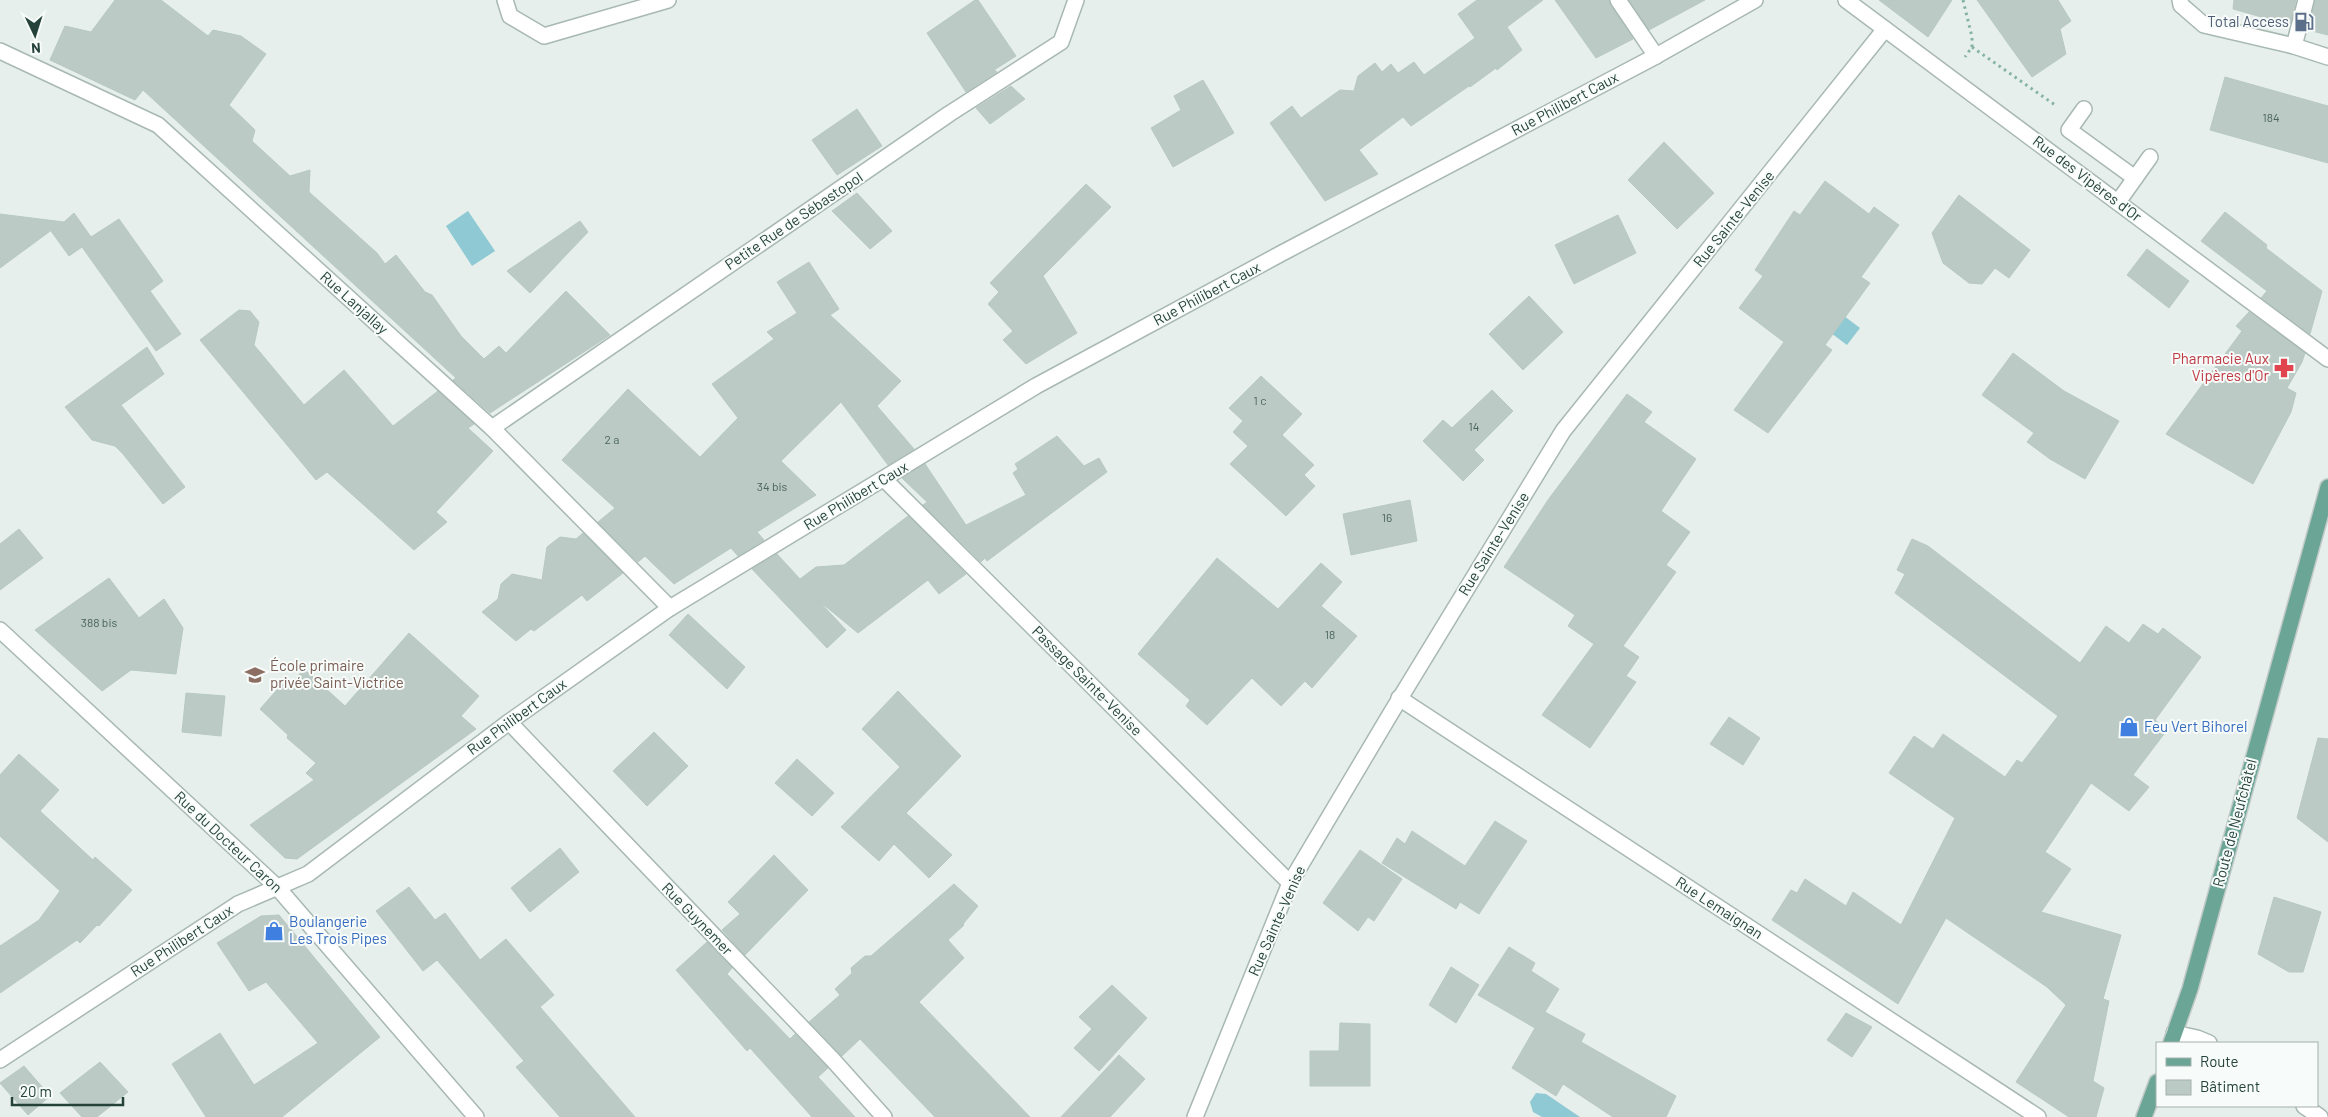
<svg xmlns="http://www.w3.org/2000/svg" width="2328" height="1117" viewBox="0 0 2328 1117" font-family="Barlow,sans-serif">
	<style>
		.water { fill: #8ec9d4 }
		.building { fill: #bbcac4; stroke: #b8c9c2 }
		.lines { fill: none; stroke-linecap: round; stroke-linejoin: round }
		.minor-casing { stroke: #a8b8b2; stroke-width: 18 }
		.major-casing { stroke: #c2cac8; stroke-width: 18 }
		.path { stroke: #86b3a5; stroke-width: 3; stroke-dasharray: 2.5 4; stroke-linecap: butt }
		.minor { stroke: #fff; stroke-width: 15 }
		.major { stroke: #6aa596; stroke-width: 15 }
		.labels { text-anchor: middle; stroke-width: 4; stroke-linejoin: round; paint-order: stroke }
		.number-label { font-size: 12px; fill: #4a645c }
		.service-label { font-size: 15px; fill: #4e5e75; stroke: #f7fbf9; text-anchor: end }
		.street-label { font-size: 15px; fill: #24423a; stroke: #f7fbf9 }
		.health-label { font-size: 15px; fill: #be3a42; stroke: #f7fbf9; text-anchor: end }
		.education-label { font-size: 15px; fill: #785e54; stroke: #f7fbf9; text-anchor: start }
		.shop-label { font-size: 15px; fill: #366cbe; stroke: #f7fbf9; text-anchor: start }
	</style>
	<rect width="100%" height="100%" fill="#e6efeb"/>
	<!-- water -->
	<g class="water">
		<path d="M468,211L495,251L472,266L446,226Z"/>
		<path d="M1828,304L1860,328L1847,345L1815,321Z"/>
		<path d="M1536,1093L1546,1094L1580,1117H1542L1533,1112L1530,1102Z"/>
	</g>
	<!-- building -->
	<g class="building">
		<path d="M115,0H161L208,36L213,30L241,36L266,54L229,105L255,130L252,141L290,176L310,170L309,192L377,253L385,264L396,255L425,292L432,295L461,336L484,359L499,346L506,353L566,291L610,335L490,413L453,380L456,378L143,90L135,100L50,60L65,26L91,32Z"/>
		<path d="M975,0H978L1016,56L994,70L997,72L966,92L927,33Z"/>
		<path d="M1477,0H1543L1507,27L1522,50L1497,70L1496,68L1470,87L1469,86L1411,126L1403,117L1359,150L1378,174L1325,201L1270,123L1292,106L1301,118L1340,90L1354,91L1358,76L1375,63L1382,72L1391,64L1398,73L1414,62L1424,75L1475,38L1458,14Z"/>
		<path d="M1555,0H1609L1633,39L1596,58Z"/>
		<path d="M1629,0H1705L1649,30Z"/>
		<path d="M1879,0H1952L1928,37Z"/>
		<path d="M1977,0H2058L2071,21L2060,29L2066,54L2032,77Z"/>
		<path d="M2234,0H2296L2290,25L2233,9Z"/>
		<path d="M2315,0H2328V35L2308,30Z"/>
		<path d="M2225,77L2328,106V163L2210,130Z"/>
		<path d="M1203,80L1234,133L1173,167L1151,128L1181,110L1174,96Z"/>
		<path d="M1011,86L1025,99L990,124L976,108Z"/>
		<path d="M857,109L882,146L837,175L812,140Z"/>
		<path d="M1664,142L1714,193L1677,229L1628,180Z"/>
		<path d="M1825,181L1869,214L1874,207L1899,225L1861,277L1870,283L1825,345L1832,350L1768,433L1734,410L1784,342L1739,308L1763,276L1755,270L1794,211L1800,215Z"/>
		<path d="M1086,184L1111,207L1043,276L1077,333L1026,364L1003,340L1013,331L988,304L999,292L990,283Z"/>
		<path d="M857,193L892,231L870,249L832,211Z"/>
		<path d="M1959,195L2030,250L2009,278L1995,268L1982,284L1969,283L1943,263L1932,233Z"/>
		<path d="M2225,212L2267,245L2266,248L2322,291L2310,334L2261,298L2267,291L2201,241Z"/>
		<path d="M74,213L91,237L119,219L163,281L150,291L181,334L156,351L82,247L69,256L51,231L53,229L0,268V214L64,222Z"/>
		<path d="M1618,215L1636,253L1574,284L1555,245Z"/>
		<path d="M580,221L588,232L530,293L507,271Z"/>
		<path d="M2147,249L2189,281L2169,308L2127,275Z"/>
		<path d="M809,262L839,309L830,315L901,381L877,406L914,449L888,465L841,402L781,461L816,495L757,532L764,540L738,556L731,548L674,584L645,556L638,562L598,522L615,508L562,460L628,389L700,457L738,418L712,384L774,339L767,332L797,313L777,282Z"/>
		<path d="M1529,296L1563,332L1523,370L1489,334Z"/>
		<path d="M239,310L250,311L259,322L254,345L304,405L344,370L393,426L438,391L474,424L468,428L493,451L436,512L447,522L414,550L327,472L316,480L200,340Z"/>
		<path d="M2249,312L2305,353L2302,362L2287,388L2296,393L2291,412L2253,484L2166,434L2242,331L2236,326Z"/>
		<path d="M147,347L164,374L121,405L185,487L163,504L123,454L115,446L92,440L65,407Z"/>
		<path d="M2013,353L2064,391L2119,421L2085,479L2050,459L2027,442L2034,433L1982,395Z"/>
		<path d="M1261,376L1302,414L1282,435L1314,465L1304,475L1315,486L1286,516L1230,464L1248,446L1233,432L1243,421L1229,408Z"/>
		<path d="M1492,390L1513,411L1474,450L1484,460L1463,481L1423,441L1443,420L1452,428Z"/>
		<path d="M1627,394L1652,412L1644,422L1696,459L1661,511L1690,532L1666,565L1676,572L1623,646L1639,657L1626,676L1636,682L1590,748L1542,715L1594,644L1568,626L1575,615L1504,567L1548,500Z"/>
		<path d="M1057,436L1084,466L1099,458L1107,472L987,561L985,558L981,562L923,505L927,502L902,478L925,464L966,525L1026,495L1013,473L1018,469L1015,464Z"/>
		<path d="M1410,500L1417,541L1351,555L1343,514Z"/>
		<path d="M908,516L966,574L939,594L928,580L858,633L818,600L846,630L827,648L752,569L777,554L800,579L816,567L844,565Z"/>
		<path d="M19,529L43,558L0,590V544Z"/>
		<path d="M583,533L623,573L587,601L582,595L534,631L531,629L516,641L482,612L498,599L501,584L512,574L542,580L547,547L560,537L576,539Z"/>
		<path d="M1912,539L1928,546L2080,663L2106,626L2129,643L2143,624L2158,634L2163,628L2201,657L2155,720L2167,730L2133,775L2149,787L2129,811L2091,783L2045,852L2071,869L2041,912L2121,935L2103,999L2109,1001L2093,1081L2104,1088L2096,1117H2069L2016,1082L2066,1005L2047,987L1946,918L1898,1004L1772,920L1791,890L1797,893L1805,879L1846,906L1853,892L1901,925L1955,818L1889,773L1914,736L1933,749L1943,734L2005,777L2017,760L2022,763L2058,716L1895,593L1905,574L1897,570Z"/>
		<path d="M1217,558L1278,609L1321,563L1342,582L1321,606L1357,636L1312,688L1305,681L1281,706L1252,678L1207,725L1186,706L1190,700L1138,654Z"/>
		<path d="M109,578L139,618L164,599L183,628L176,674L131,670L102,691L35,630Z"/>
		<path d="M688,614L745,667L727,689L669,635Z"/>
		<path d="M409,633L479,696L461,716L476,729L297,859L285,858L250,825L314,780L306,773L316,763L287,738L288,735L260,709L283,683L288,688L304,669L345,706Z"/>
		<path d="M898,691L961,756L906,813L952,855L929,878L894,844L879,861L841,827L900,767L862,729Z"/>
		<path d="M186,693L225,696L221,736L182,732Z"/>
		<path d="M1729,717L1760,738L1743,765L1710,744Z"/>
		<path d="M654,732L688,766L647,806L613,771Z"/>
		<path d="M2318,738L2328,739V842L2297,818Z"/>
		<path d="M19,754L59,790L40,811L93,860L95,857L132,890L99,926L97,925L80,943L77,940L0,993V946L39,920L60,891L0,836V775Z"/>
		<path d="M797,759L834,793L812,816L775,783Z"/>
		<path d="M1495,821L1527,841L1479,914L1460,902L1456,909L1382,863L1397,838L1405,844L1412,831L1465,866Z"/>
		<path d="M560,848L579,872L530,912L511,888Z"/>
		<path d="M1360,850L1402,879L1374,921L1368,917L1358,931L1323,903Z"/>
		<path d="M774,855L808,890L745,955L722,930L740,914L728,902Z"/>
		<path d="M954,884L978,906L963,924L964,925L948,940L964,958L919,1002L1030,1117H935L860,1039L842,1056L809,1022L840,995L835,989L852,973L851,968L865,956H871Z"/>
		<path d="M409,887L435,920L445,913L480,960L506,939L554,995L540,1007L635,1117H560L516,1067L524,1061L437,960L423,971L376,911Z"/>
		<path d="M2274,897L2321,912L2303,972H2289L2258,954Z"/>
		<path d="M279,915L380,1037L282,1117H206L172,1064L220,1033L254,1085L318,1043L266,982L249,991L217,943L261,916Z"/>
		<path d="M707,942L732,968L727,974L790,1039L795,1034L828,1068L818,1077L855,1117H812L750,1048L747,1051L676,970Z"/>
		<path d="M1509,947L1535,963L1531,971L1559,989L1545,1012L1585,1034L1581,1042L1676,1096L1666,1117H1613L1563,1084L1556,1096L1512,1068L1535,1028L1478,995Z"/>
		<path d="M1451,967L1479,985L1456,1023L1429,1005Z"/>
		<path d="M1112,985L1147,1018L1099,1071L1074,1048L1092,1029L1079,1017Z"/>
		<path d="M1846,1013L1872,1027L1852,1057L1827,1040Z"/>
		<path d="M1340,1023L1370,1024V1086H1310V1051H1339Z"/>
		<path d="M1119,1055L1145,1079L1110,1117H1061Z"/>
		<path d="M100,1062L128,1092L97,1117H82L60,1093Z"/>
		<path d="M24,1066L50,1096L28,1115L0,1083Z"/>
	</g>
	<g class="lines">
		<defs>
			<g id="minor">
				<path d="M505,0L510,16L544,36L668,0"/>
				<path d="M1618,0L1656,56"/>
				<path d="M1846,0L2328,359"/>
				<path d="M2180,0L2181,5L2204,25L2294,46"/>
				<path d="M2306,0L2294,46L2328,57"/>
				<path d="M0,51L158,125L492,428L670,608"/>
				<path d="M2084,109L2069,130L2135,178"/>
				<path d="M2118,202L2150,157"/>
				<path d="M492,428L949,114L1061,42L1076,0"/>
				<path d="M884,479L1290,883"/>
				<path d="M0,630L277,887L476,1117"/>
				<path d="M1399,698L2038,1117"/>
				<path d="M509,722L833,1060L884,1117"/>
				<path d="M2174,1033L2197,1038L2209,1043"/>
				<path d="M0,1060L238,904L308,874L509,722L670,608L1036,386L1284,252L1656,56L1755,0"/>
				<path d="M2304,1106L2320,1117"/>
				<path d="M1195,1117L1290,883L1391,713L1563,431L1885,29"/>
			</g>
			<g id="major">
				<path d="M2171,1043L2190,989L2328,487"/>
				<path d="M2144,1117L2157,1082"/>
			</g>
		</defs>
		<!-- minor casing -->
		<use href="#minor" class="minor-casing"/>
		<!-- major casing -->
		<use href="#major" class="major-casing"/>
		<!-- path -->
		<g class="path">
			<path d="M1963,0L1972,37V47L1965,57"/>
			<path d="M1972,47L2055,105"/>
		</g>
		<!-- minor -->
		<use href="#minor" class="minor"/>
		<!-- major -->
		<use href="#major" class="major"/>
	</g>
	<!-- icons -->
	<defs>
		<symbol id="fuel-bare" viewBox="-9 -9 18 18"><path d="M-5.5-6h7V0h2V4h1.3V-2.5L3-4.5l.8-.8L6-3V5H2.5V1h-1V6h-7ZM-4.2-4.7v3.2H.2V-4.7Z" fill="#5c6f8a" stroke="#f7fbf9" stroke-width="2.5" paint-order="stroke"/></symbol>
		<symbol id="pharmacy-bare" viewBox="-9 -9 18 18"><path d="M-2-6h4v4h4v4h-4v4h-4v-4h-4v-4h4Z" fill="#e0444e" stroke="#f7fbf9" stroke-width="2.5" paint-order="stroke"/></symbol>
		<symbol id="school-bare" viewBox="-9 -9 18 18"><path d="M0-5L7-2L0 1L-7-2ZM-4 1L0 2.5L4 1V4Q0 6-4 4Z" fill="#8d6e63" stroke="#f7fbf9" stroke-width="2.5" paint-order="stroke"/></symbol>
		<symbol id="shop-bare" viewBox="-9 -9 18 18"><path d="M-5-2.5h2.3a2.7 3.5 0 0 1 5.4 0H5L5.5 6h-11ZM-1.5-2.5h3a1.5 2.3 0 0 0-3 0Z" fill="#3f7fe0" stroke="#f7fbf9" stroke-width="2.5" paint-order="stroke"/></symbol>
	</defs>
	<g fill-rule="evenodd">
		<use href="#fuel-bare" x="2290" y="8" width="28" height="28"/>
		<use href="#pharmacy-bare" x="2270" y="354" width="28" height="28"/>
		<use href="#school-bare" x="241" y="661" width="28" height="28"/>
		<use href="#shop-bare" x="2115" y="713" width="28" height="28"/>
		<use href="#shop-bare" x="260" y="917" width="28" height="28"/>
	</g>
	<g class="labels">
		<!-- number labels -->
		<g class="number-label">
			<text x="2271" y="122">184</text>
			<text x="1260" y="405">1 c</text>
			<text x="1474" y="431">14</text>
			<text x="612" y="444">2 a</text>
			<text x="772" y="491">34 bis</text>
			<text x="1387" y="522">16</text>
			<text x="99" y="627">388 bis</text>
			<text x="1330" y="639">18</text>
		</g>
		<!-- service labels -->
		<g class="service-label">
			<text x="2289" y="27">Total Access</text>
		</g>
		<!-- street labels -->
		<g class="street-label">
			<text transform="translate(1565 104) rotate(-28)" y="5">Rue Philibert Caux</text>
			<text transform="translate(2087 179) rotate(37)" y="5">Rue des Vipères d'Or</text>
			<text transform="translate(1734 219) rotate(-51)" y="5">Rue Sainte-Venise</text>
			<text transform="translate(794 221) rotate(-34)" y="5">Petite Rue de Sébastopol</text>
			<text transform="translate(1207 294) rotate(-28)" y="5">Rue Philibert Caux</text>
			<text transform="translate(354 303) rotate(42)" y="5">Rue Lanjallay</text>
			<text transform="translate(856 496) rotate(-31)" y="5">Rue Philibert Caux</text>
			<text transform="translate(1494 544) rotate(-58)" y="5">Rue Sainte-Venise</text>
			<text transform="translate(1087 681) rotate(45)" y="5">Passage Sainte-Venise</text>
			<text transform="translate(517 717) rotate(-36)" y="5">Rue Philibert Caux</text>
			<text transform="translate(2235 823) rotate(-75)" y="5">Route de Neufchâtel</text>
			<text transform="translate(228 842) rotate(43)" y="5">Rue du Docteur Caron</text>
			<text transform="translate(1719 908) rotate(33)" y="5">Rue Lemaignan</text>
			<text transform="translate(697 919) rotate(46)" y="5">Rue Guynemer</text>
			<text transform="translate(1277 921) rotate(-66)" y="5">Rue Sainte-Venise</text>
			<text transform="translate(182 941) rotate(-33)" y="5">Rue Philibert Caux</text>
		</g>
		<!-- health labels -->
		<g class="health-label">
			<text x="2269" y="364">Pharmacie Aux<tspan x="2269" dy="17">Vipères d'Or</tspan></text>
		</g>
		<!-- education labels -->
		<g class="education-label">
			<text x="270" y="671">École primaire<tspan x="270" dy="17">privée Saint-Victrice</tspan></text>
		</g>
		<!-- shop labels -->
		<g class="shop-label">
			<text x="2144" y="732">Feu Vert Bihorel</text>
			<text x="289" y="927">Boulangerie<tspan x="289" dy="17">Les Trois Pipes</tspan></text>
		</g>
	</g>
	<!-- legend -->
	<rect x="2156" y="1042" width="162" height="65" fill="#f7fbf9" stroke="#a3b1ad"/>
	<rect x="2166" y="1058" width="25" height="8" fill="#6aa596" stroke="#a3b1ad"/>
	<text x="2200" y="1067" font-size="15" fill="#24423a">Route</text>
	<rect x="2166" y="1080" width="25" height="15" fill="#bbcac4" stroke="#a3b1ad"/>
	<text x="2200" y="1092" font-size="15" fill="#24423a">Bâtiment</text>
	<!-- north arrow -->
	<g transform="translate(35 35) rotate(176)" stroke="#f7fbf9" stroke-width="4" paint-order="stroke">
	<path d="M0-4L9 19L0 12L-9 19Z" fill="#24423a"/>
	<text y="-8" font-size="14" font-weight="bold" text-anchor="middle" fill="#24423a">N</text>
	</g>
	<!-- scale -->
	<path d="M12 1097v8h111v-8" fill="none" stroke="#24423a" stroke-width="2.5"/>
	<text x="20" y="1097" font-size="15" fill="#24423a" stroke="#f7fbf9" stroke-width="4" paint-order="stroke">20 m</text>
</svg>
